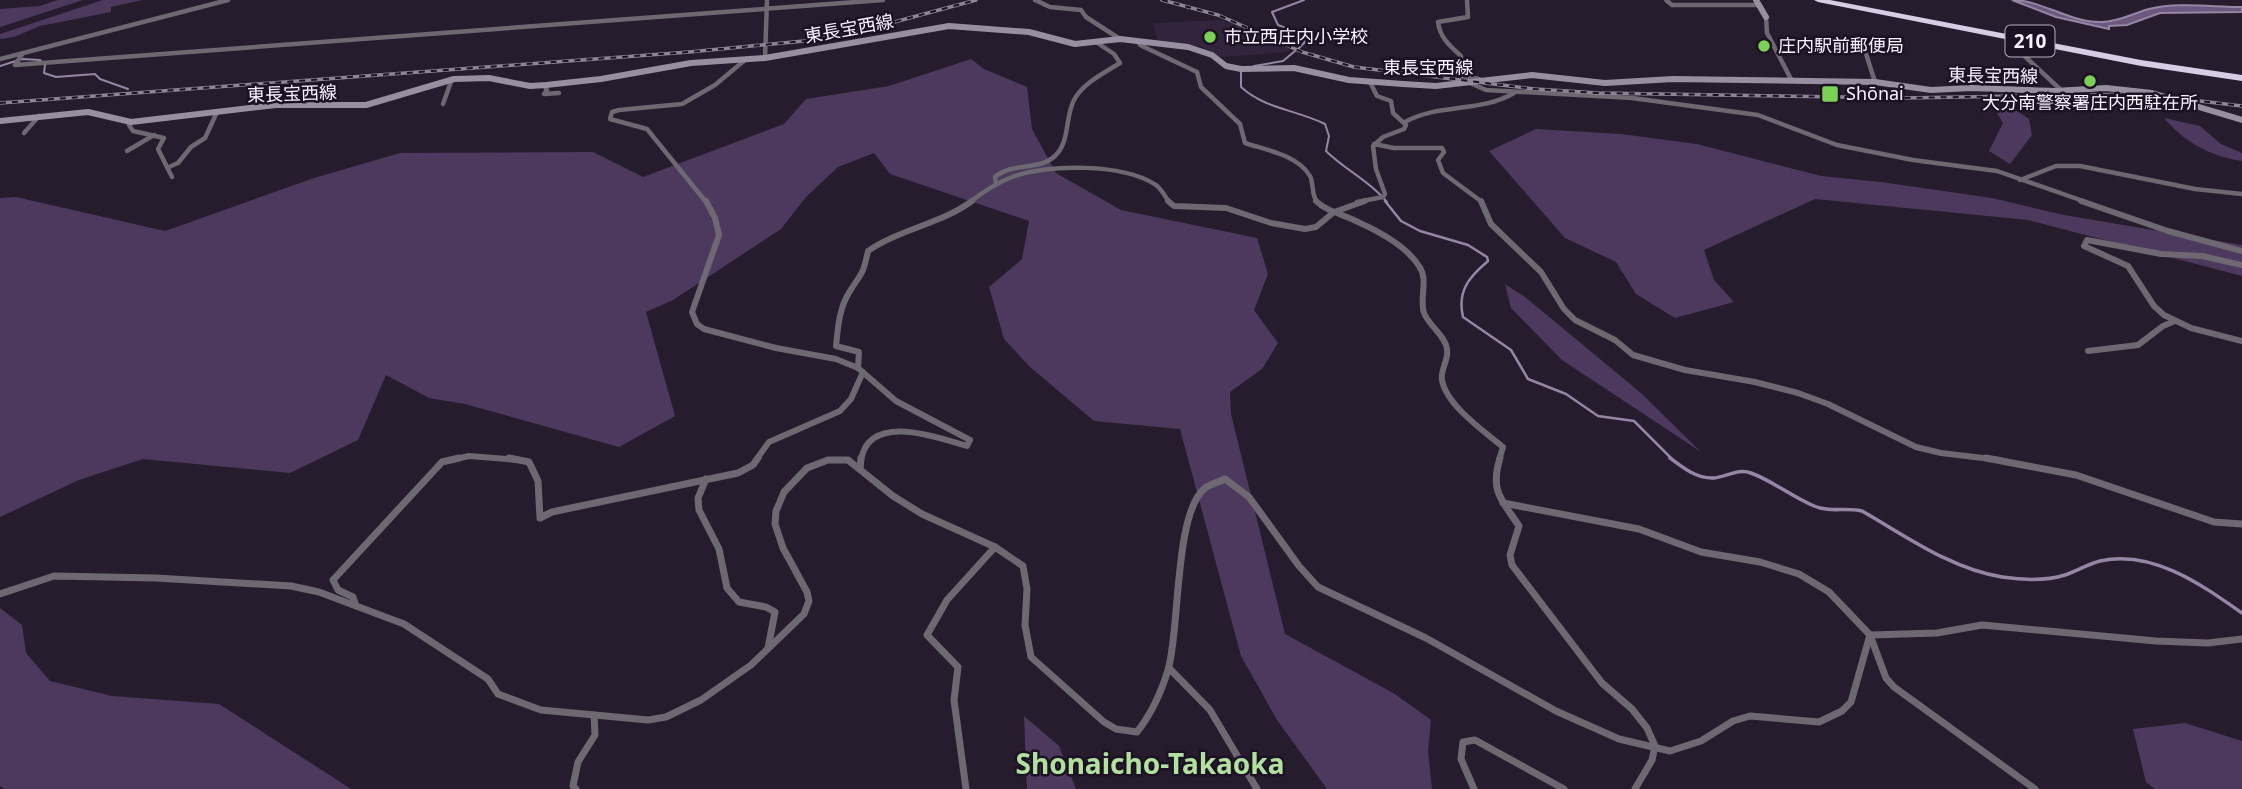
<svg xmlns="http://www.w3.org/2000/svg" width="2242" height="789" viewBox="0 0 2242 789" font-family="'Noto Sans','Noto Sans JP',sans-serif">
	<style>
		.built { fill: #31243c }
		.green { fill: #4d395d }
		.water { fill: #6c577e; stroke: #9686a5; stroke-width: 2 }
		.lines { fill: none; stroke-linecap: round; stroke-linejoin: round }
		.stream-far2 { stroke: #9686a5; stroke-width: 2 }
		.stream-far1 { stroke: #9686a5; stroke-width: 2.5 }
		.stream { stroke: #9686a5; stroke-width: 3.5 }
		.street-far2 { stroke: #6d6871; stroke-width: 4.5 }
		.street-far1 { stroke: #6d6871; stroke-width: 6 }
		.street { stroke: #6d6871; stroke-width: 7 }
		.secondary { stroke: #9890a0; stroke-width: 6 }
		.highway { fill: #d9cce5; fill-rule: evenodd }
		.rail-casing { stroke: #8e8695; stroke-width: 3.5 }
		.rail { stroke: #1c1224; stroke-width: 2; stroke-dasharray: 6; stroke-linecap: butt }
		.poi-dot { fill: #7bd155; stroke: #1c1224; stroke-width: 2.5 }
		.labels { text-anchor: middle; stroke-width: 5; stroke-linejoin: round; paint-order: stroke }
		.far-street-label { font-size: 18px; fill: #f9f2ff; stroke: #1c1224 }
		.far-poi-label { font-size: 18px; fill: #f9f2ff; stroke: #1c1224; text-anchor: start }
		.shield { fill: #1c1224; stroke: #b7afbd; stroke-width: 2 }
		.shield-label { font-size: 19px; font-weight: bold; fill: #f9f2ff }
		.near-quarter-label { font-size: 28px; font-weight: bold; fill: #b1e09f; stroke: #1c1224 }
	</style>
	<rect width="100%" height="100%" fill="#261c2e"/>
	<!-- built -->
	<path class="built" d="M1221,20L1244,28L1290,49L1287,52L1221,57L1202,47L1157,41L1153,23Z"/>
	<!-- green -->
	<g class="green">
		<path d="M58,0H83L0,27V9L40,6Z"/>
		<path d="M103,0H142L111,7V12L40,26L14,37L0,39V34Z"/>
		<path d="M971,59L984,69L1027,87L1032,129L1056,173L1121,210L1257,238L1268,274L1254,310L1278,343L1262,369L1230,392L1231,414L1285,634L1395,694L1431,720L1428,751L1432,789H1327L1277,720L1241,656L1180,429L1094,421L1029,366L1004,339L989,287L1022,259L1029,221L890,174L874,153L838,167L806,197L781,229L673,300L646,312L675,416L619,447L465,404L429,398L386,375L358,440L290,473L143,459L79,480L0,517V198L16,197L165,231L314,178L400,153L593,152L643,177L784,124L806,99L889,86Z"/>
		<path d="M1994,108L2017,111L2029,119L2032,135L2010,164L1989,151L2003,123Z"/>
		<path d="M2164,118L2200,126L2221,144L2242,153V161C2210,156 2185,143 2164,118Z"/>
		<path d="M1536,129L1621,134L1697,144L1821,176L1881,182L1992,198L2064,215L2242,245V276L2028,220L1815,199L1704,250L1714,280L1734,302L1675,318L1636,294L1616,262L1565,238L1489,151Z"/>
		<path d="M1505,284L1525,297L1641,393L1701,452L1562,360L1511,308Z"/>
		<path d="M0,608L22,625L26,653L50,681L112,696L219,704L351,789H5L0,786Z"/>
		<path d="M1024,716L1059,746L1076,789H1027Z"/>
		<path d="M2185,723L2242,741V789H2155L2146,782L2133,729Z"/>
	</g>
	<!-- water -->
	<path class="water" d="M2012,0C2042,0 2070,23 2102,22C2118,22 2134,13 2149,9C2178,2 2212,7 2242,7V12L2160,13L2127,25L2109,26V29L2056,17Z"/>
	<g class="lines">
		<!-- stream-far2 -->
		<g class="stream-far2">
			<path d="M1298,49L1305,42L1299,33L1278,25L1272,12L1304,0"/>
			<path d="M0,66L22,59L40,60L45,65L44,73L56,77L95,74L100,79L128,89"/>
			<path d="M1254,66L1283,61L1295,51"/>
			<path d="M1241,72V87C1265,109 1297,110 1325,124L1329,136L1326,151C1345,170 1370,181 1387,202"/>
		</g>
		<!-- stream-far1 -->
		<path class="stream-far1" d="M1385,201L1401,221L1420,231L1468,245L1487,257L1488,261C1469,277 1457,291 1463,317L1511,350L1528,379L1566,394L1598,416L1634,421L1673,460"/>
		<!-- stream -->
		<path class="stream" d="M1670,458C1683,468 1697,479 1714,478C1727,477 1738,468 1751,473C1773,481 1792,497 1814,506C1831,513 1845,507 1862,511C1906,536 1951,569 2002,577C2022,580 2046,581 2065,575C2077,571 2088,564 2100,561C2152,549 2202,585 2242,613"/>
		<!-- street-far2 -->
		<g class="street-far2">
			<path d="M1035,0L1050,7L1081,10L1086,17L1120,39"/>
			<path d="M1467,0L1468,17L1438,22C1440,38 1450,46 1461,56L1462,76L1479,79"/>
			<path d="M1666,0L1672,5H1759"/>
			<path d="M1766,17L1767,33L1792,81"/>
			<path d="M2009,37L2018,50L2062,91"/>
			<path d="M1861,38L1875,82"/>
			<path d="M1138,41L1140,45L1197,72L1201,87L1240,124L1245,143C1266,150 1298,155 1310,176C1314,184 1311,194 1317,202"/>
			<path d="M23,53L15,65L883,0"/>
			<path d="M765,58L767,0"/>
			<path d="M0,59L228,0"/>
			<path d="M1470,83L1486,90L1632,98L1758,115L1837,145L1913,160L1997,171L2086,202"/>
			<path d="M544,85L547,90L544,94L559,93"/>
			<path d="M443,104L452,79"/>
			<path d="M131,122L129,125L133,131L164,138L158,149L172,177"/>
			<path d="M1405,122C1439,103 1480,113 1514,93"/>
			<path d="M24,133L39,116"/>
			<path d="M1374,144L1394,148H1442L1444,152L1438,160L1443,173L1482,202"/>
			<path d="M127,151L154,135"/>
			<path d="M169,167L178,163L191,147L205,138L217,112"/>
			<path d="M2020,180L2056,166H2080L2195,189L2242,194"/>
			<path d="M996,183L995,177C1013,162 1039,171 1055,156C1070,142 1065,117 1074,100C1083,83 1104,73 1120,63L1114,54L1096,42"/>
			<path d="M706,202L647,129L610,119L612,112L619,110L682,104L715,85L745,60"/>
			<path d="M970,202C983,192 996,183 1012,177C1048,164 1123,163 1156,185C1162,190 1165,196 1169,202"/>
			<path d="M1357,202L1383,197L1385,194L1376,169L1373,146L1383,137L1404,129L1406,125L1393,113L1391,101L1377,96L1370,82"/>
		</g>
		<!-- street-far1 -->
		<g class="street-far1">
			<path d="M706,201L715,218L719,235L692,312L697,324L704,329L776,348L836,359L858,368L896,401L970,440L967,446C937,437 869,412 861,460"/>
			<path d="M1168,201L1174,206L1226,208L1271,223L1305,229L1316,227L1334,212L1365,201"/>
			<path d="M1316,201C1327,212 1343,214 1358,222C1378,231 1407,247 1419,266C1429,280 1419,298 1424,313C1429,326 1445,335 1447,349C1449,360 1440,370 1442,380C1446,405 1485,432 1503,447L1499,460"/>
			<path d="M1481,201L1491,224L1541,272L1564,309L1575,320L1615,340L1633,355L1685,370L1755,382L1798,393L1828,404L1916,447L1941,453L2000,460"/>
			<path d="M2081,201L2168,231L2242,251"/>
			<path d="M2242,265L2202,256L2161,254L2087,240L2084,246L2128,266L2154,306L2164,315L2191,328L2242,341"/>
			<path d="M2088,351L2138,345L2163,326L2175,321"/>
			<path d="M858,368L859,352L836,346C838,327 839,308 850,291C862,272 863,275 868,251C900,229 941,224 972,201"/>
			<path d="M451,460L469,456L518,460"/>
			<path d="M756,460L769,442L840,411L851,399L863,372"/>
		</g>
		<!-- street -->
		<g class="street">
			<path d="M509,458L529,462L538,481L540,518L552,512L738,473L753,465L758,458"/>
			<path d="M1500,458C1490,491 1501,499 1519,526L1510,555L1512,565L1602,683L1632,709L1647,728L1655,746L1652,760L1635,789"/>
			<path d="M1986,458L2076,475L2214,522L2242,524"/>
			<path d="M860,469L861,458"/>
			<path d="M706,479L698,498L699,510L719,549L727,588L739,602L766,607L775,612L768,648"/>
			<path d="M1503,503L1639,529L1701,552L1760,562L1799,574L1829,592L1870,635L1886,678L1894,687L2035,789"/>
			<path d="M0,594L54,576L156,578L291,586L319,592L404,624L488,679L498,694L541,710L648,720L666,717L701,700L751,665L804,614L809,601L807,592L783,548L775,524L776,511L784,492L807,468L828,460H848L893,496L922,514L995,547L1023,566L1027,589L1025,625L1031,657L1104,722L1116,729L1137,732C1152,713 1161,693 1168,670C1180,631 1174,513 1205,488C1210,484 1219,482 1225,479L1249,497L1299,566L1318,587L1426,638L1556,711L1619,739L1670,751L1701,741L1733,721L1750,716L1819,722L1842,711L1851,702L1870,635L1937,633L1982,625L2156,641L2208,643L2242,639"/>
			<path d="M356,606L353,597L338,590L333,580L442,462L459,458"/>
			<path d="M1169,668L1210,710L1257,789"/>
			<path d="M576,789L573,786L578,762L595,735L594,715"/>
			<path d="M966,789L954,700L958,667L927,635L947,600L995,547"/>
			<path d="M1474,789L1461,759L1463,742L1475,740L1564,789"/>
		</g>
		<!-- secondary -->
		<g class="secondary">
			<path d="M1756,0L1766,17"/>
			<path d="M0,121L88,112L131,122L276,105H366L454,79L489,78L530,86L546,85L601,79L691,63L765,58L949,26L1029,32L1075,44L1120,39L1188,47L1212,55L1226,66L1241,69L1294,68L1349,80L1403,84L1436,86L1532,75L1605,83L1673,79L1875,82L1931,90L1971,88L2055,91L2106,88L2152,93L2242,120"/>
		</g>
		<!-- highway -->
		<path class="highway" d="M1814,0H1830L2141,60L2242,75V81L2141,66L1818,2Z"/>
		<defs>
			<g id="rail">
				<path d="M1162,0L1218,15L1302,52L1354,67L1535,89L1598,93L1903,98L2142,94L2242,106"/>
				<path d="M0,103L689,52L804,41L861,31L976,0"/>
			</g>
		</defs>
		<!-- rail casing -->
		<use href="#rail" class="rail-casing"/>
		<!-- rail -->
		<use href="#rail" class="rail"/>
	</g>
	<!-- markers -->
	<g class="poi-dot">
		<circle cx="1210" cy="37" r="7"/>
		<circle cx="1764" cy="46" r="7"/>
		<circle cx="2090" cy="81" r="7"/>
		<rect x="1821" y="85" width="18" height="18" rx="3.5"/>
	</g>
	<g class="labels">
		<!-- far-street labels -->
		<g class="far-street-label">
			<text transform="translate(849 29) rotate(-10)" y="6">東長宝西線</text>
			<text x="1428" y="74">東長宝西線</text>
			<text transform="translate(1993 76) rotate(1)" y="6">東長宝西線</text>
			<text transform="translate(292 94) rotate(-2)" y="6">東長宝西線</text>
		</g>
		<!-- far-poi labels -->
		<g class="far-poi-label">
			<text x="1224" y="43">市立西庄内小学校</text>
			<text x="1778" y="52">庄内駅前郵便局</text>
			<text x="1846" y="100">Shōnai</text>
			<text x="2090" y="109" text-anchor="middle">大分南警察署庄内西駐在所</text>
		</g>
		<!-- shield labels -->
		<rect class="shield" x="2005.5" y="25.5" width="49" height="31" rx="5"/>
		<g class="shield-label">
			<text x="2030" y="48">210</text>
		</g>
		<!-- near-quarter labels -->
		<g class="near-quarter-label">
			<text x="1150" y="774">Shonaicho-Takaoka</text>
		</g>
	</g>
</svg>
